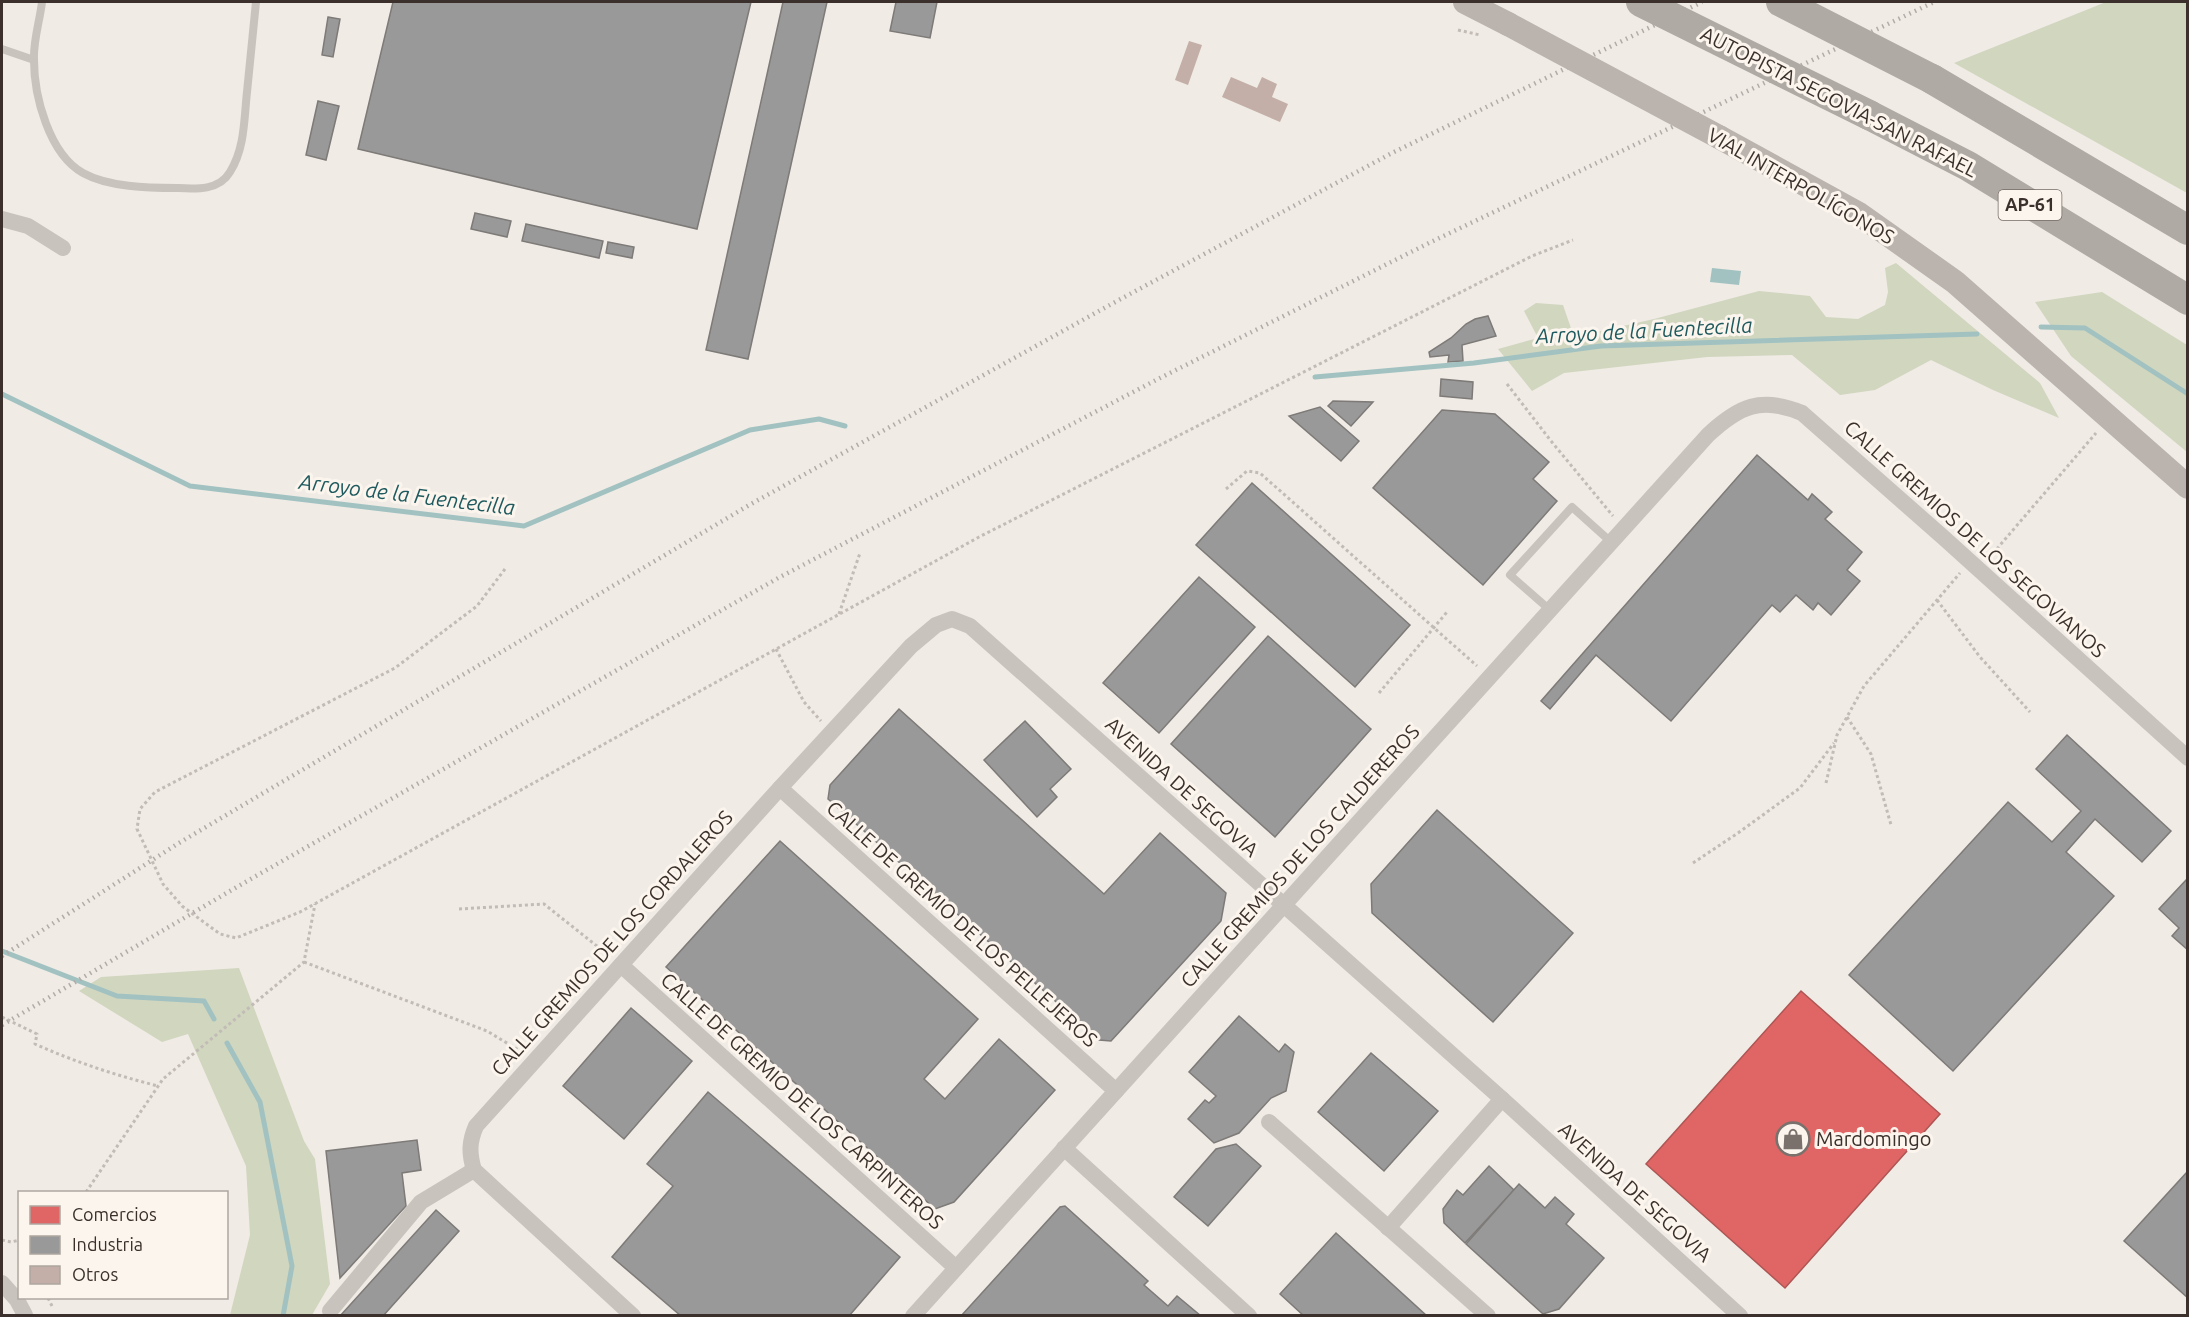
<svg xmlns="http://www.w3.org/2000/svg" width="2189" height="1317" viewBox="0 0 2189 1317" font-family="Ubuntu,sans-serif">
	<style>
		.green { fill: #d1d6bf }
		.water { fill: #a1c2c1 }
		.shops { fill: #e06666; stroke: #ae5654; stroke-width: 1.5 }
		.industry { fill: #999; stroke: #7d7a78; stroke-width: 1.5 }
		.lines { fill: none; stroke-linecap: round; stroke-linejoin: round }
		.stream { stroke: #a1c2c1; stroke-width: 5 }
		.building { fill: #c3afa7 }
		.path { stroke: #c2bbb6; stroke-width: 3; stroke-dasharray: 3 3; stroke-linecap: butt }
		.service { stroke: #c9c3be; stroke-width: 8 }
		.minor { stroke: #c9c3be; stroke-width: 16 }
		.secondary { stroke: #bab3ae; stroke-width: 24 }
		.motorway { stroke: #afaaa4; stroke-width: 30 }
		.rail { stroke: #b1aca8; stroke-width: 4.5; stroke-dasharray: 1.5 4.5; stroke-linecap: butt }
		.secondary-bridge { stroke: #bab3ae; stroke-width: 24 }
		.motorway-bridge { stroke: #afaaa4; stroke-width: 30 }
		.labels { text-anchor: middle; stroke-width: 6; stroke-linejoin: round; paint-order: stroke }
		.shield { fill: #fbf5ee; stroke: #756b66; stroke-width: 1.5 }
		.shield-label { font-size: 18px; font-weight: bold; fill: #3b302b }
		.street-label { font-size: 20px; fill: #3b302b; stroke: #fbf5ee }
		.poi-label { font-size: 20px; fill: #3b302b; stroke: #fbf5ee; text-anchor: start }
		.water-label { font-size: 21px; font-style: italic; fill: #1f5a5e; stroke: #fbf5ee }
	</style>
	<rect width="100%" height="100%" fill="#f0ebe5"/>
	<!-- green -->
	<g class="green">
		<path d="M2106,2H2187V193L1954,63Z"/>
		<path d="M1896,263L2040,383L2059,418L1993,390L1931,360L1875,390L1840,395L1792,355L1707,357L1564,373L1532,391L1498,349L1538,338L1524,311L1536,303L1563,305L1574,337L1654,319L1759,291L1810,296L1826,317L1858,319L1885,305L1888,292L1885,268Z"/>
		<path d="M2102,292L2187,345V452L2071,356L2035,302Z"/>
		<path d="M239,968L304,1141L315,1159L330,1284L312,1315H230L250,1235L246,1166L188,1034L162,1042L79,991L101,977Z"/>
	</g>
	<!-- water -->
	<path class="water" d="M1712,268L1741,271L1739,285L1710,282Z"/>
	<!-- shops -->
	<path class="shops" d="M1801,991L1940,1114L1785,1288L1646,1164Z"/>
	<!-- industry -->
	<g class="industry">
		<path d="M393,2H751L697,229L358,149Z"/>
		<path d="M783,2H827L748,359L706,350Z"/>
		<path d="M896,2H937L930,38L890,31Z"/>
		<path d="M328,17L340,19L333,57L322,55Z"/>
		<path d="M318,101L339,106L326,160L306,155Z"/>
		<path d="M475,213L511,221L507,237L471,229Z"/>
		<path d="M526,224L603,241L599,258L522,241Z"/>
		<path d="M608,242L634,247L632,258L606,253Z"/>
		<path d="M1488,316L1496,336L1462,345L1463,361L1448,362L1449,355L1430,357L1429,352L1451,338L1466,324L1475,319Z"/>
		<path d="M1441,379L1473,382L1472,399L1440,396Z"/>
		<path d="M1333,401L1373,402L1351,426L1328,406Z"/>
		<path d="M1320,407L1359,441L1341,461L1289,416Z"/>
		<path d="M1442,410L1495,414L1549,462L1533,479L1557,501L1483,585L1373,488Z"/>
		<path d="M1757,455L1808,500L1812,494L1832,512L1825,519L1862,552L1847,570L1860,581L1831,615L1818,603L1813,610L1796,595L1780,612L1772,605L1671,721L1596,655L1550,709L1541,701Z"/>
		<path d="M1252,483L1410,625L1355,687L1196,545Z"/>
		<path d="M1199,577L1255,627L1159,733L1103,683Z"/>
		<path d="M1268,636L1371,729L1275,837L1171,744Z"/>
		<path d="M899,709L1104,894L1160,833L1226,893L1221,921L1111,1041L1099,1040L828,799L830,785Z"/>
		<path d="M1025,721L1071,769L1050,789L1057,797L1037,817L984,760Z"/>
		<path d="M2067,735L2171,831L2142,862L2095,819L2066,852L2114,896L1953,1071L1849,975L2008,802L2052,842L2081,811L2036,769Z"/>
		<path d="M1437,810L1573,933L1493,1022L1372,913L1371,884Z"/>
		<path d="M780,841L978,1019L924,1079L945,1099L999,1039L1055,1090L954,1202L935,1209L666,967Z"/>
		<path d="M2188,878V950L2172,936L2179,928L2159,909Z"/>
		<path d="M631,1008L692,1061L624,1139L563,1086Z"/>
		<path d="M1239,1016L1279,1052L1285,1044L1294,1052L1286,1091L1271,1098L1239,1133L1214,1143L1188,1119L1205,1100L1209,1103L1216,1096L1189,1072Z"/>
		<path d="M1371,1053L1438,1111L1384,1171L1318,1112Z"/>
		<path d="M708,1092L900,1257L849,1316H681L612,1257L673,1186L647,1164Z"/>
		<path d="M417,1140L421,1170L402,1173L406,1206L340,1278L326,1151Z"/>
		<path d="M1236,1144L1261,1166L1208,1226L1174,1197L1216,1149Z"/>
		<path d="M1489,1166L1514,1190L1465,1243L1444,1223L1443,1209L1457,1190L1463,1195Z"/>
		<path d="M2188,1171V1298L2124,1241Z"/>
		<path d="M1519,1184L1545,1208L1555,1197L1574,1214L1566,1224L1604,1258L1559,1309L1543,1314L1466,1244Z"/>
		<path d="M1065,1206L1148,1281L1144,1285L1168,1306L1177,1296L1201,1316H961L1060,1207Z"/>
		<path d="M436,1210L459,1231L383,1316H340Z"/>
		<path d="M1336,1233L1427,1316H1304L1280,1294Z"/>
	</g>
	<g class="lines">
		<!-- stream -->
		<g class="stream">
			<path d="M2041,327L2085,328L2188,394"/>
			<path d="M1315,377L1474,363L1601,346L1977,334"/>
			<path d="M2,394L190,486L524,526L750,430L819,419L845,426"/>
			<path d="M2,951L117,996L204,1001L214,1019"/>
			<path d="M227,1043L260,1102L292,1266L283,1316"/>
		</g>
	</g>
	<!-- building -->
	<g class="building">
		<path d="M1189,41L1202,45L1188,85L1175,80Z"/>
		<path d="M1231,77L1257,88L1262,77L1277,84L1272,97L1288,104L1280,122L1222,97Z"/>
	</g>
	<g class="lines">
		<!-- path -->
		<g class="path">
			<path d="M1458,30L1480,35"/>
			<path d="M1507,384L1551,441L1613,516"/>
			<path d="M1226,489L1247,471L1260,473L1477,666"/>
			<path d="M1989,558L2096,433"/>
			<path d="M505,569L477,606L395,668L155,792L140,809L137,829L163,884L182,906L220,934L236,938L300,912L979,537L1532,256L1573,240"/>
			<path d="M1937,600L1980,657L2030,712"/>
			<path d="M839,614L860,553"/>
			<path d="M776,649L804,702L821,721"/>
			<path d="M1379,693L1447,612"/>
			<path d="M1847,717L1871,754L1891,825"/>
			<path d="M1826,783L1837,735L1864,686L1960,573"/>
			<path d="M1693,863L1738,833L1800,788L1834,743"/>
			<path d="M459,909L544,904L607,954"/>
			<path d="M304,962L487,1031L520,1051"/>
			<path d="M2,1017L37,1034L35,1044C75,1062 115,1075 158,1086"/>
			<path d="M86,1192L163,1079L304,962L315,904"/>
			<path d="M2,1240L11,1242L20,1240"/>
			<path d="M48,1298L52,1306"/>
		</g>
		<!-- service -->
		<g class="service">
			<path d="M42,2C40,20 33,41 34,60C34,96 49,154 83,173C108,187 148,188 177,188C195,189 219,191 230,172C245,148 244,119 247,92C250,62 253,32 256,2"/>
			<path d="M2,49L34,60"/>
			<path d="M1550,610L1510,575L1572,507L1611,542"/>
		</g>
		<!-- minor -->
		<g class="minor">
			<path d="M2,219L28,226L63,248"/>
			<path d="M780,788L1116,1091"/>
			<path d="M621,965L956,1268"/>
			<path d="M1269,1122L1488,1316"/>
			<path d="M1064,1148L1249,1316"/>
			<path d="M1388,1228L1502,1099"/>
			<path d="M2,1283L17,1300L25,1315"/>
			<path d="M330,1311L421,1202L474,1170"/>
			<path d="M633,1316L474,1170C469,1153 469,1142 476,1126L780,788L911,646L936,625L952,619L970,626L1502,1099L1740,1316"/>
			<path d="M913,1316L1708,435C1739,406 1761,396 1802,413L1944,538L2188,758"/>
		</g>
		<!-- secondary -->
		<g class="secondary">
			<path d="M1465,2L1508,24"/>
			<path d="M1719,137L1859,214L1955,282L2188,487"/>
		</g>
		<!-- motorway -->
		<g class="motorway">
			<path d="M1932,79L2188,230"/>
			<path d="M1869,115L1968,166L2188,300"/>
		</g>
		<!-- rail -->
		<g class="rail">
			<path d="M2,956L179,843L751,504L1117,301L1392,153L1702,2"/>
			<path d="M2,1025L242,884L780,577L1158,379L1431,242L1934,2"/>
		</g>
		<!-- secondary-bridge -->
		<path class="secondary-bridge" d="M1508,24L1719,137"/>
		<!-- motorway-bridge -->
		<g class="motorway-bridge">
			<path d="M1641,2L1869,115"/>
			<path d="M1781,2L1932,79"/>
		</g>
	</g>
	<!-- icons -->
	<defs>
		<symbol id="shop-ring" viewBox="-11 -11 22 22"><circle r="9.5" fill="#fbf5ee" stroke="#7a716c" stroke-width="1.5"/><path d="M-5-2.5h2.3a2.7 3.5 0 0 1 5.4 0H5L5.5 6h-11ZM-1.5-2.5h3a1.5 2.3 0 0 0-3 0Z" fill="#7a716c"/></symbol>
	</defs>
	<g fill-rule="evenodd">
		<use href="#shop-ring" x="1774" y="1120" width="38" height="38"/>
	</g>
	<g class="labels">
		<!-- shield labels -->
		<rect class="shield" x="1998.5" y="190" width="63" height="30" rx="4.5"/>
		<g class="shield-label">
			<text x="2030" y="211">AP-61</text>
		</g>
		<!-- street labels -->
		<g class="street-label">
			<text transform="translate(1839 102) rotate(27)" y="7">AUTOPISTA SEGOVIA-SAN RAFAEL</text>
			<text transform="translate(1801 186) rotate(30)" y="7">VIAL INTERPOLÍGONOS</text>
			<text transform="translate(1975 539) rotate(42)" y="7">CALLE GREMIOS DE LOS SEGOVIANOS</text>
			<text transform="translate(1182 787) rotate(42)" y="7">AVENIDA DE SEGOVIA</text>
			<text transform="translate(1300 856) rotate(-48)" y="7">CALLE GREMIOS DE LOS CALDEREROS</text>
			<text transform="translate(962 924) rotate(42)" y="7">CALLE DE GREMIO DE LOS PELLEJEROS</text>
			<text transform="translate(612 943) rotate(-48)" y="7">CALLE GREMIOS DE LOS CORDALEROS</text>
			<text transform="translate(802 1101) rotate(42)" y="7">CALLE DE GREMIO DE LOS CARPINTEROS</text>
			<text transform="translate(1635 1192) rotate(42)" y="7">AVENIDA DE SEGOVIA</text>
		</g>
		<!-- poi labels -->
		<g class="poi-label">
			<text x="1816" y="1146">Mardomingo</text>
		</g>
		<!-- water labels -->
		<g class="water-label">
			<text transform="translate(1644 331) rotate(-3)" y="7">Arroyo de la Fuentecilla</text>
			<text transform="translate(407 495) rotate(7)" y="7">Arroyo de la Fuentecilla</text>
		</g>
	</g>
	<!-- border -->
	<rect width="2189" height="1317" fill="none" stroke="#3b302b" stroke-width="6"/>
	<!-- legend -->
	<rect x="18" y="1191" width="210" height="108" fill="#fbf5ee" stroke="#aea6a0" stroke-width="1.5"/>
	<rect x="30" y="1206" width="30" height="18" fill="#e06666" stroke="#aea6a0" stroke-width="1.5"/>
	<text x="72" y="1221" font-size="18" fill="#3b302b">Comercios</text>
	<rect x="30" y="1236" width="30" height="18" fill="#999999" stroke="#aea6a0" stroke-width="1.5"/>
	<text x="72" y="1251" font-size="18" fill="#3b302b">Industria</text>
	<rect x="30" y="1266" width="30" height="18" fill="#c3afa7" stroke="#aea6a0" stroke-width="1.5"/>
	<text x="72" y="1281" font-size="18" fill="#3b302b">Otros</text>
</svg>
